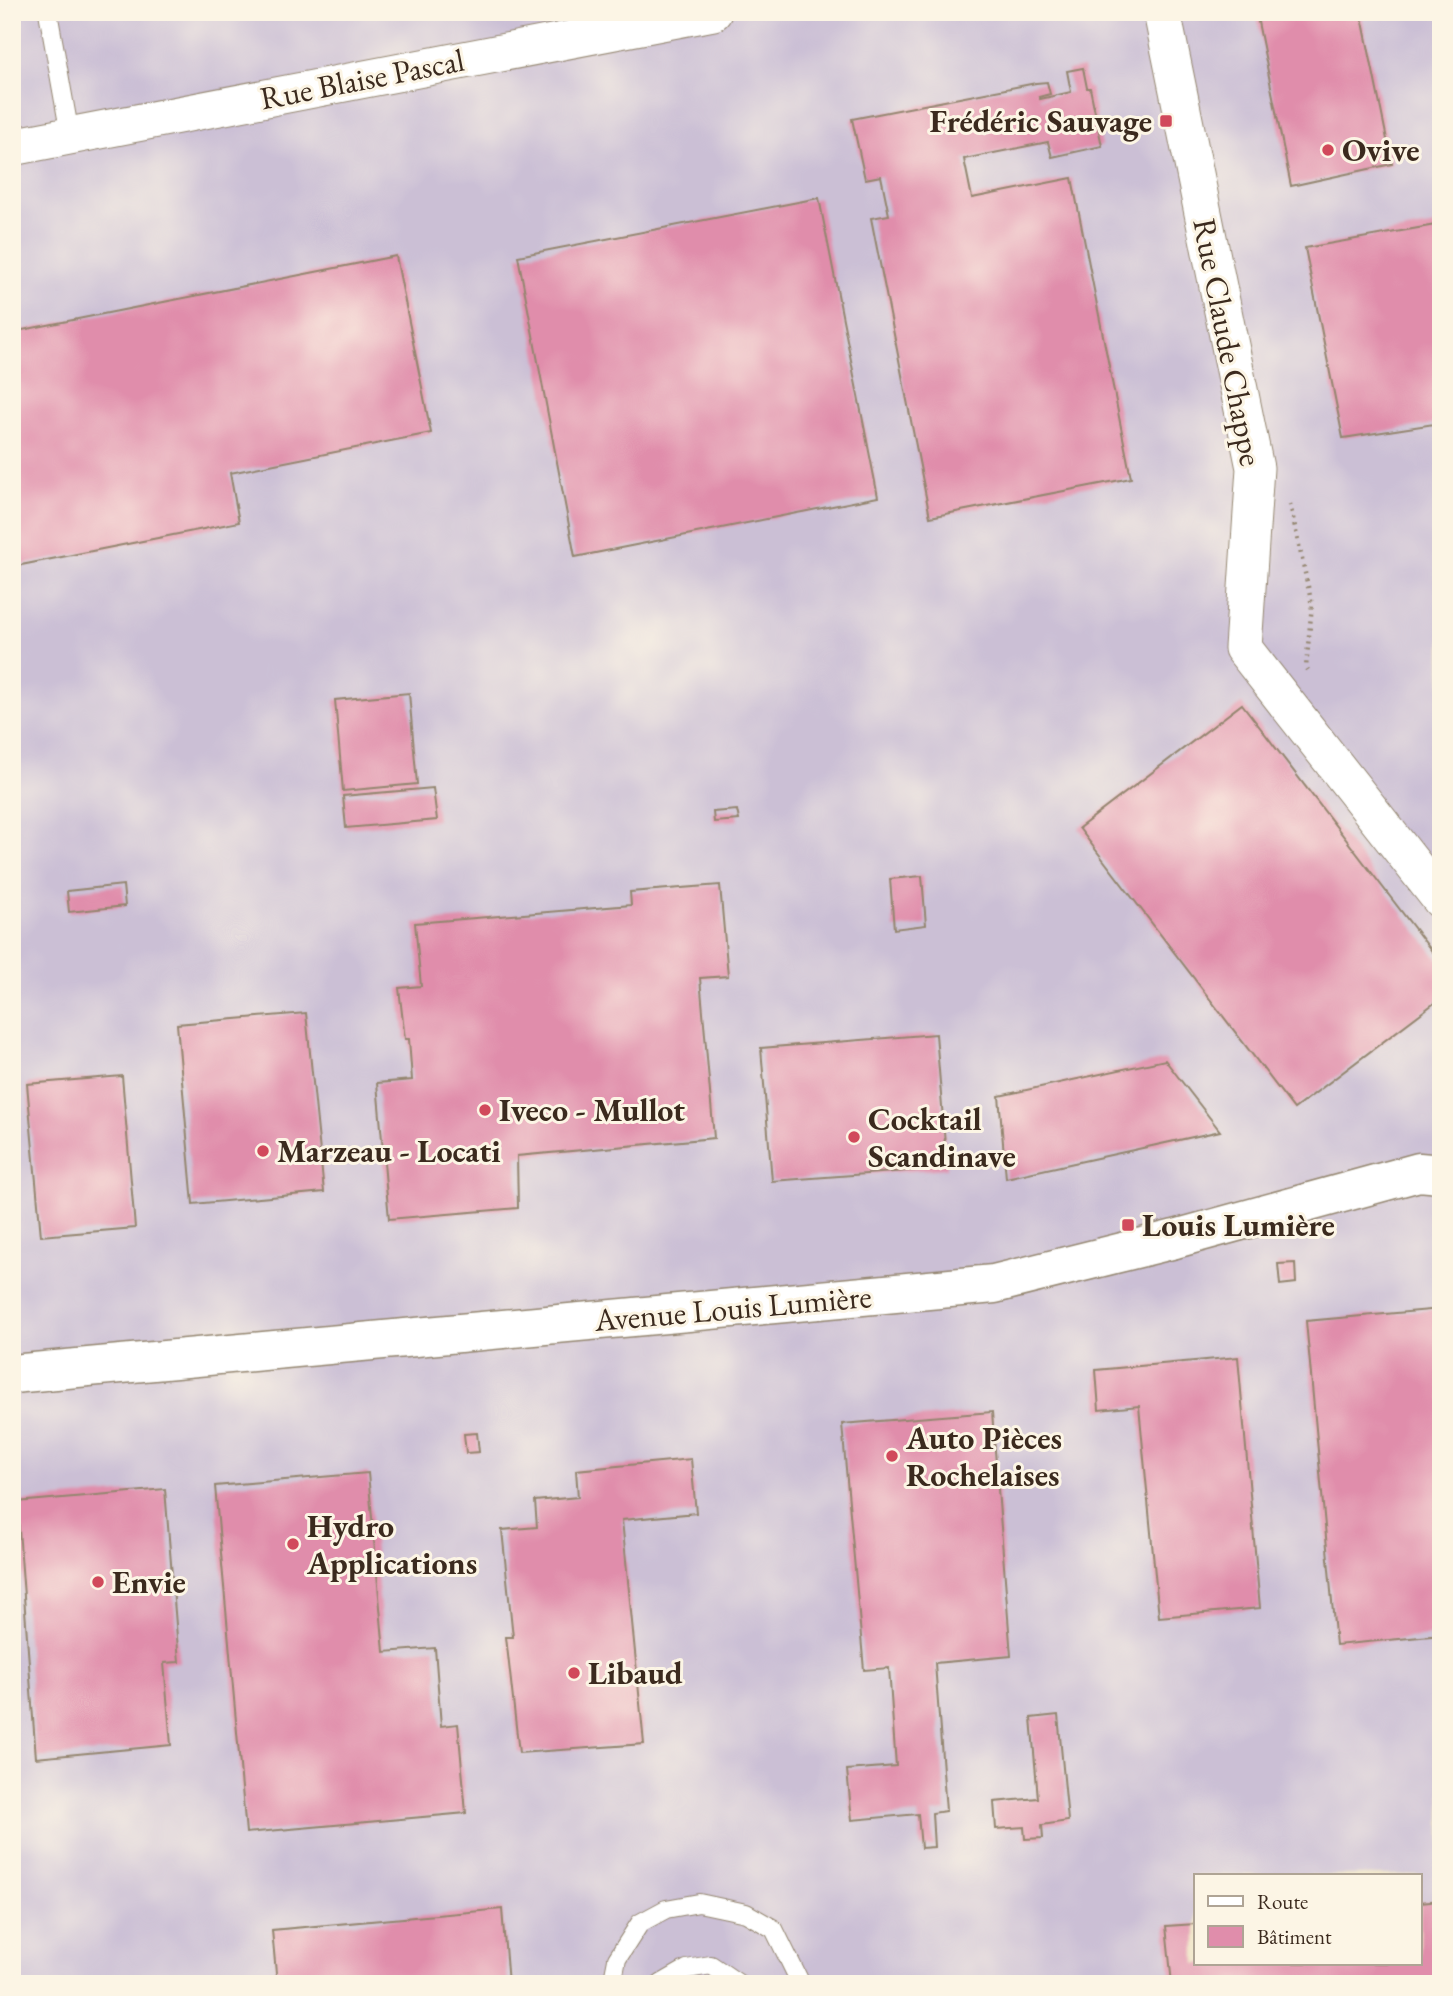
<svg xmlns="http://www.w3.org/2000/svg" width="1453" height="1996" viewBox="0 0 1453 1996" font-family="'EB Garamond',serif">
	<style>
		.industrial { fill: #cbbfd5; fill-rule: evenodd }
		.building { fill: #e08dab }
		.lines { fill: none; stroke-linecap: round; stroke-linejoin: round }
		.service-casing { stroke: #948670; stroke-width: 20 }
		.minor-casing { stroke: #948670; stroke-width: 39 }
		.tertiary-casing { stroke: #948670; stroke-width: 41 }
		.path { stroke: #948670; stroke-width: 4.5; stroke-dasharray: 2 5; stroke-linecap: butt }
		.service { stroke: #fff; stroke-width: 18 }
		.minor { stroke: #fff; stroke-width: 37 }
		.tertiary { stroke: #fff; stroke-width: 38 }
		.poi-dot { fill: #d1495b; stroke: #fcf5e5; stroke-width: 2.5 }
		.labels { text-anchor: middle; stroke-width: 6; stroke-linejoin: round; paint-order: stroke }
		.street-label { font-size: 32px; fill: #3b2a1e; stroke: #fcf5e5 }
		.poi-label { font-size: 32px; font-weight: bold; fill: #3b2a1e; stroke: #fcf5e5; text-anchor: start }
	</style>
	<rect width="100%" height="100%" fill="#fcf5e5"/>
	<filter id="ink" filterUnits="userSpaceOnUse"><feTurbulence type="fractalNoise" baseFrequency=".0143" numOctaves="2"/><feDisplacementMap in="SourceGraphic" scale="14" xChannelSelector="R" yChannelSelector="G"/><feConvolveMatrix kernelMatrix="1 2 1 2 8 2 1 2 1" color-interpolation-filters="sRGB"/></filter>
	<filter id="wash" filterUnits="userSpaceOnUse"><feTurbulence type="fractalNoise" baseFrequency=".00686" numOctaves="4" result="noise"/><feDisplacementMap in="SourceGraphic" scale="28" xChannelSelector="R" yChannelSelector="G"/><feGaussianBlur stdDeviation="1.57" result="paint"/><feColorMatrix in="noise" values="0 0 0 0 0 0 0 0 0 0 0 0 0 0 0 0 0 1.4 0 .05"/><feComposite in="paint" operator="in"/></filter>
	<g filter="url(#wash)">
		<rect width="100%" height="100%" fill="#ede2c1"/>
		<!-- industrial -->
		<path class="industrial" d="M12,12H1441V1984H12ZM1196,1875H1420V1963H1196Z"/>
		<g id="blocks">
			<!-- building -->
			<g class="building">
				<path d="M1256,12H1361L1392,164L1291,186Z"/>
				<path d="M1083,68L1087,88H1090L1102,146L1052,157L1048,142L964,159L972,198L1072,178L1131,478L930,517L871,218L889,215L881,176L865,179L852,119L1036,83L1047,82L1050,94L1039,97L1040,99L1071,92L1067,71Z"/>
				<path d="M819,198L878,497L575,557L518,256Z"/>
				<path d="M1441,224V423L1343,438L1305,248Z"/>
				<path d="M396,256L431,433L230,473L239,522L16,566L12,545V332Z"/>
				<path d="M409,693L417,784L343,791L335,700Z"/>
				<path d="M1242,704L1441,963V998L1294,1109L1079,828Z"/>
				<path d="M433,788L437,820L346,828L343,796Z"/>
				<path d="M737,810L739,820L714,822L713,812Z"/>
				<path d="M922,876L926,925L894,929L890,879Z"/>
				<path d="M123,885L125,906L69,912L67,891Z"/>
				<path d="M720,885L728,976L700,978L714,1138L517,1156L518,1208L389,1219L377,1083L412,1080L409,1039H405L399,988L421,986L415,923L631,905L630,892Z"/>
				<path d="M306,1013L324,1192L193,1204L177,1024Z"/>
				<path d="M936,1034L947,1168L772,1181L761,1048Z"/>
				<path d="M1165,1060L1220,1131L1006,1178L999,1096Z"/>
				<path d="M122,1076L135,1228L41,1236L27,1084Z"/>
				<path d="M1295,1263L1296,1283L1280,1285L1278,1264Z"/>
				<path d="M1441,1309V1635L1336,1645L1306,1321Z"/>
				<path d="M1238,1357L1260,1608L1159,1617L1139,1406L1099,1410L1096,1370Z"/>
				<path d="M992,1412L1011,1656L935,1663L946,1811L932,1813L934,1847L921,1848L918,1814L852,1820L847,1770L896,1766L889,1668L864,1670L842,1424Z"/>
				<path d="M477,1433L479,1452L466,1453L464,1434Z"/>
				<path d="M691,1459L696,1513L622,1520L644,1744L519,1753L506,1637H513L502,1530L537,1527L535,1501L578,1497L576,1470Z"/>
				<path d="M368,1473L384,1652L435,1648L441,1726L458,1724L466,1813L246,1833L215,1486Z"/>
				<path d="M165,1489L179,1662L164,1663L171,1745L36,1758L17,1502Z"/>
				<path d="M1058,1715L1068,1821L1042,1825L1043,1838L1025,1839L1024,1827L996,1829L994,1802L1038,1798L1031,1718Z"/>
				<path d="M1441,1900V1984H1172L1166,1926L1196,1924V1963H1420V1902Z"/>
				<path d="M502,1909L508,1984H277L272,1930Z"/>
			</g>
		</g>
	</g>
	<g filter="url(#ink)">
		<use href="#blocks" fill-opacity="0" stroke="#948670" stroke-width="2"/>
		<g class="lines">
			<defs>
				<g id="service">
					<path d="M48,12L70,135"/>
					<path d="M612,1984L617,1959L640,1923L666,1909L699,1903L746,1913L774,1929L801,1984"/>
					<path d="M661,1984L687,1969L711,1965L739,1984"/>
				</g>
				<g id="minor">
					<path d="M1162,12L1255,468L1243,648L1441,900"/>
					<path d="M12,147L713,12"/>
				</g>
				<path id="tertiary" d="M12,1374L994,1284L1175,1239L1419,1172L1441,1174"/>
			</defs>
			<!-- service casing -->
			<use href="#service" class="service-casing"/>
			<!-- minor casing -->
			<use href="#minor" class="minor-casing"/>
			<!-- tertiary casing -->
			<use href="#tertiary" class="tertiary-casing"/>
			<!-- path -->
			<path class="path" d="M1290,504L1312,605L1306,667L1308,670"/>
			<!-- service -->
			<use href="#service" class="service"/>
			<!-- minor -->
			<use href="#minor" class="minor"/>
			<!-- tertiary -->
			<use href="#tertiary" class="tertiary"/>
		</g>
	</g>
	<!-- markers -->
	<g class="poi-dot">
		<rect x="1159" y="114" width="14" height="14" rx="3.5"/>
		<circle cx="1328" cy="150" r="7"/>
		<circle cx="485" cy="1110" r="7"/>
		<circle cx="854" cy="1137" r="7"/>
		<circle cx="263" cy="1151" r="7"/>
		<rect x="1121" y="1218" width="14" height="14" rx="3.5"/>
		<circle cx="892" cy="1456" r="7"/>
		<circle cx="293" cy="1544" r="7"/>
		<circle cx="98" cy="1582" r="7"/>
		<circle cx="574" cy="1673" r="7"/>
	</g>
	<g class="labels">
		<!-- street labels -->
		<g class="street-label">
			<text transform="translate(362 79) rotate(-11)" y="11">Rue Blaise Pascal</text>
			<text transform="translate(1228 342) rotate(79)" y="11">Rue Claude Chappe</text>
			<text transform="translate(733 1308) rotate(-5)" y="11">Avenue Louis Lumière</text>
		</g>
		<!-- poi labels -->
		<g class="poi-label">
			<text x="1152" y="132" text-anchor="end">Frédéric Sauvage</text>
			<text x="1342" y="161">Ovive</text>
			<text x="499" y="1121">Iveco - Mullot</text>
			<text x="868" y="1130">Cocktail<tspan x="868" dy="37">Scandinave</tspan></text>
			<text x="277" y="1162">Marzeau - Locati</text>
			<text x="1142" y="1236">Louis Lumière</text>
			<text x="906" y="1449">Auto Pièces<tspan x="906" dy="37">Rochelaises</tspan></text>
			<text x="307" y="1537">Hydro<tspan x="307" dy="37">Applications</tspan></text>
			<text x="112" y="1593">Envie</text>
			<text x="588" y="1684">Libaud</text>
		</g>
	</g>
	<!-- margin -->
	<rect width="1453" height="1996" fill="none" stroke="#fcf5e5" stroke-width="42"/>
	<!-- legend -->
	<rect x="1194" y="1874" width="228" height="91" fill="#fcf5e5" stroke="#afa495" stroke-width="2"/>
	<rect x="1208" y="1896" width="35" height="10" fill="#ffffff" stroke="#afa495" stroke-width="2"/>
	<text x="1257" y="1909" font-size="21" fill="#3b2a1e">Route</text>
	<rect x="1208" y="1926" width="35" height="21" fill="#e08dab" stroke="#afa495" stroke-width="2"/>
	<text x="1257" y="1944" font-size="21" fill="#3b2a1e">Bâtiment</text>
</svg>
